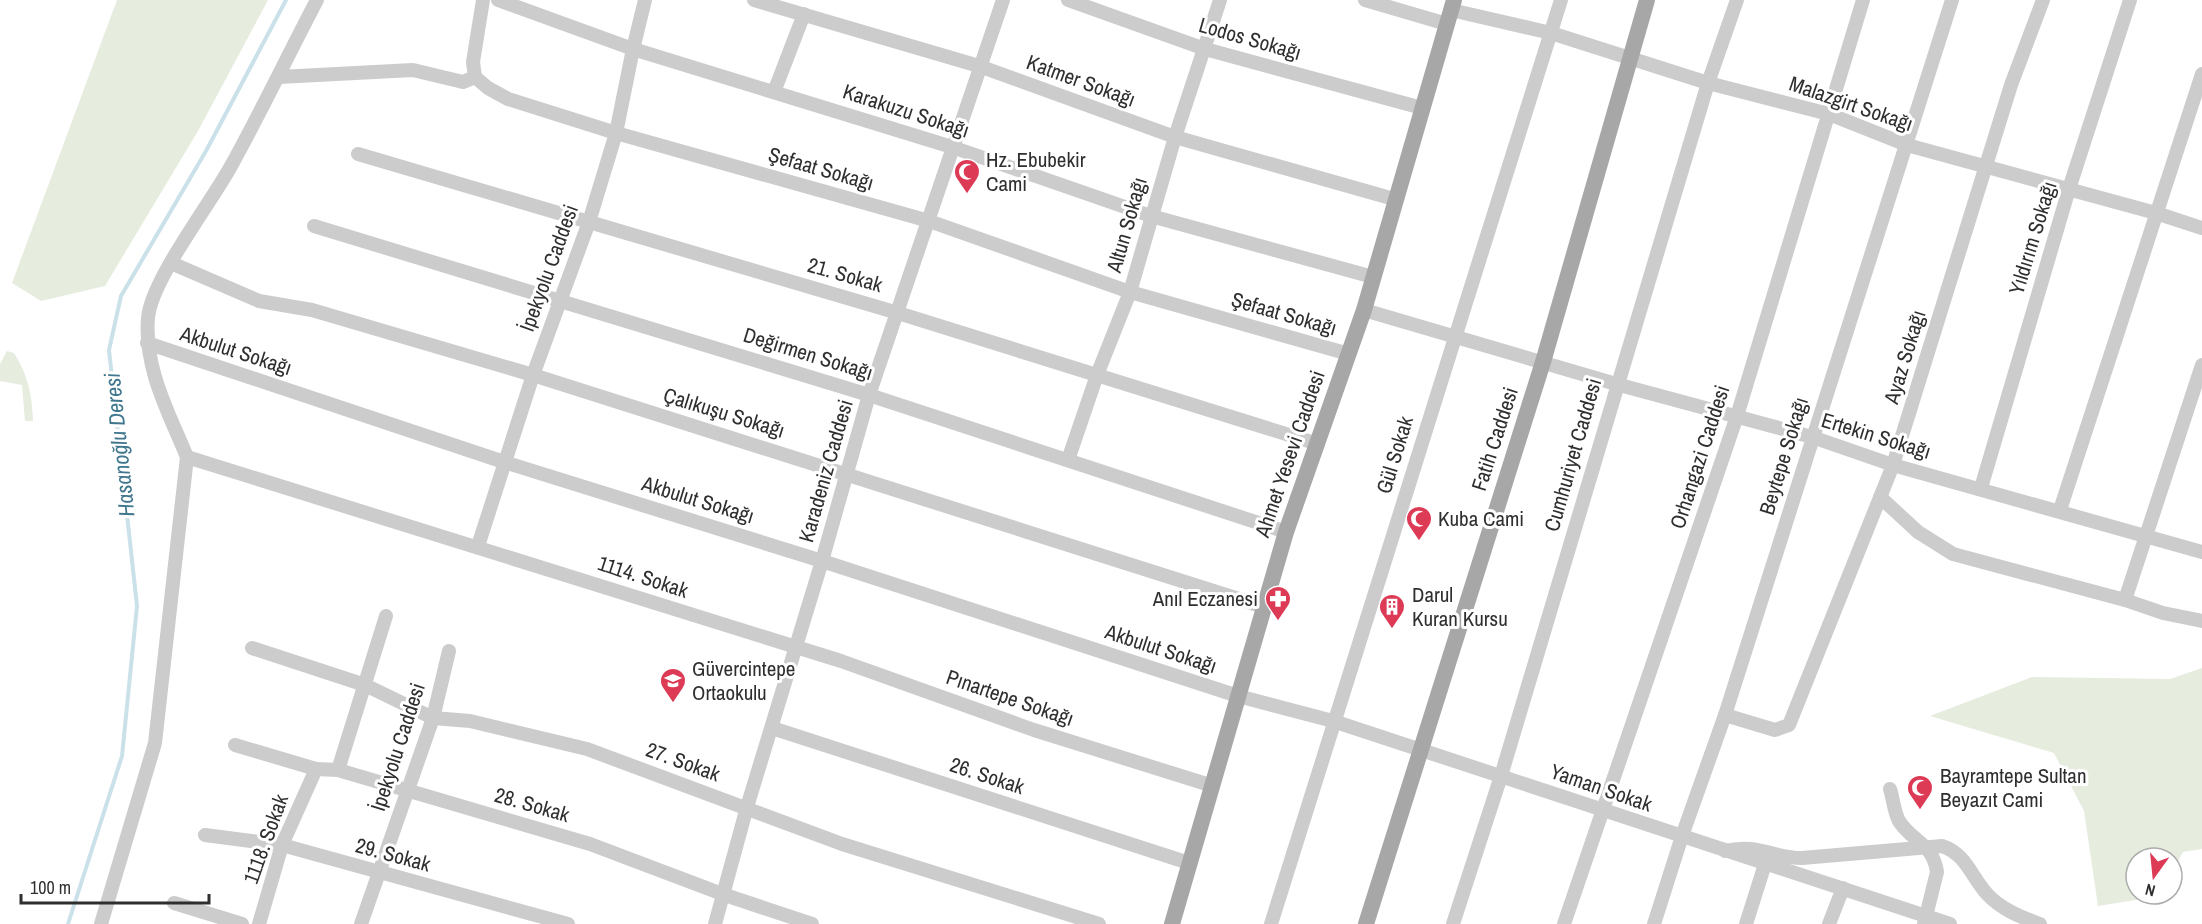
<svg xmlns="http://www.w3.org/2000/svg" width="2202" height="924" viewBox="0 0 2202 924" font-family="'Archivo Narrow',sans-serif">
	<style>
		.green { fill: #e6ecde }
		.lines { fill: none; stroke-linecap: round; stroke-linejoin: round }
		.stream { stroke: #cbe1ea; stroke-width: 4 }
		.minor { stroke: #ccc; stroke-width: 14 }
		.major { stroke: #a7a7a7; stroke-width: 16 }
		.labels { text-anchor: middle; stroke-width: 6; stroke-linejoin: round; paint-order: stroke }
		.street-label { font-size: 21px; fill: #2f2f2f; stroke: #fff }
		.poi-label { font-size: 21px; fill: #2f2f2f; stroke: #fff; text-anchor: start }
		.water-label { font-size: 22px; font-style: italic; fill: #40778e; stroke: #fff }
	</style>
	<rect width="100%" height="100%" fill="#fff"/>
	<!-- green -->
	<g class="green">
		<path d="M117,0H268L198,131L105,286L41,301L12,283Z"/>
		<path d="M7,351L14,353C28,375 32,395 33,421H25L22,385L0,381V364Z"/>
		<path d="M2202,668V849L2183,852L2172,873V858H2136V894H2162L2161,896L2098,906L2084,811L2054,753L1930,716L2032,677L2170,679Z"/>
	</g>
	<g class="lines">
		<!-- stream -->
		<path class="stream" d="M68,924L122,756L137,606L109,350L121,296L206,151L286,0"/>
		<!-- minor -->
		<g class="minor">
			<path d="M317,0C288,55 261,112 231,166C211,203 151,280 148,318C144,368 168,411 187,457L841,661L1034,730L1213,786"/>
			<path d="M498,0L633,49L952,147L1151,216L1373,277"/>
			<path d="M754,0L979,66L1175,137L1394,199"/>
			<path d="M1068,0L1205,49L1422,108"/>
			<path d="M1365,0L1447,24"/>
			<path d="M1451,10L1551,33L1708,83L1829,114L1907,145L2156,213L2202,228"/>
			<path d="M279,77L413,70L463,82L475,77"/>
			<path d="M475,77L488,88L508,99L616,133L929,221L1130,292L1349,354"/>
			<path d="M475,77L473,62L483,0"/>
			<path d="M774,92L804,14"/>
			<path d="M358,154L898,313L1318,444"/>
			<path d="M314,226L869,395L1286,532"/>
			<path d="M171,263L259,301L312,310L533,375L1264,607"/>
			<path d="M1364,310L1616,384L1812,437L1893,465L2202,552"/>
			<path d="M147,343L504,462L822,561L1238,696L1333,721L1950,924"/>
			<path d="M1068,460L1097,375L1130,292L1175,137L1220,0"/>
			<path d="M1981,488L2069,189L2130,0"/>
			<path d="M1880,497L1918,532L1953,554L2125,600L2202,365"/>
			<path d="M2060,510L2202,74"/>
			<path d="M478,546L533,375L589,222L616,133L633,49L645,0"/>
			<path d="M2125,600L2163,613L2202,621"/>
			<path d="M252,648L365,685L433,718L470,721L587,749L842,844L1099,924"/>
			<path d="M1725,715L1775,730L1789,725L1893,465L2011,85L2043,0"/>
			<path d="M772,728L1189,863"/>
			<path d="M235,745L316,769L338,770L590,844L725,895L812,924"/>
			<path d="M338,770L386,616"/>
			<path d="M1890,789C1893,798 1894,812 1899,821C1912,842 1933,843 1937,872L1924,924"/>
			<path d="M205,835L282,845L568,924"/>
			<path d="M1725,851C1758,843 1772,858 1802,858L1942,846C1966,854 1971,876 1987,894C2001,909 2020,917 2040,924"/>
			<path d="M174,903L242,924"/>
			<path d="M101,924L155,743L187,457"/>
			<path d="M259,924L282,845L316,769"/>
			<path d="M361,924L433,718L449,651"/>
			<path d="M715,924L747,807L822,561L869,395L1003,0"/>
			<path d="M1271,924L1561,0"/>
			<path d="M1453,924L1501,776L1708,83L1737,0"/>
			<path d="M1564,924L1737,416L1863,0"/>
			<path d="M1654,924L1682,836L1725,715L1952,0"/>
			<path d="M1746,924L1765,864"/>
			<path d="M1829,924L1843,888"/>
		</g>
		<!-- major -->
		<g class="major">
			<path d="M1172,924L1286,532L1364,310L1454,0"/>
			<path d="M1366,924L1543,362L1647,0"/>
		</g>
	</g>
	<!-- icons -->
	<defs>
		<symbol id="mosque-pin" viewBox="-11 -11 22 30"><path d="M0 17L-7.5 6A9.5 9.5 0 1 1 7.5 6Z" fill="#dd3a56" stroke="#fff"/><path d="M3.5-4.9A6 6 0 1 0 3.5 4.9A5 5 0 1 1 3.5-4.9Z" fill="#fff"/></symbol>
		<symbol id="pharmacy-pin" viewBox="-11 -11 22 30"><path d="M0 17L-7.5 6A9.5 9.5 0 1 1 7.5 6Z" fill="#dd3a56" stroke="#fff"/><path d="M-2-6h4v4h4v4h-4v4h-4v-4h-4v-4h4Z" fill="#fff"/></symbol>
		<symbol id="building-pin" viewBox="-11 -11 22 30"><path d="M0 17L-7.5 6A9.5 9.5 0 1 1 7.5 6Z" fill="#dd3a56" stroke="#fff"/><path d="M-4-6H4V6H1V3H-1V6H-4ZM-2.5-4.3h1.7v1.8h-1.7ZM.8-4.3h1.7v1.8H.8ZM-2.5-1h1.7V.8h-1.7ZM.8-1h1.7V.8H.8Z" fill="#fff"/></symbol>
		<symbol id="school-pin" viewBox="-11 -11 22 30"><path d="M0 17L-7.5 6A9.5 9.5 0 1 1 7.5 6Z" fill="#dd3a56" stroke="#fff"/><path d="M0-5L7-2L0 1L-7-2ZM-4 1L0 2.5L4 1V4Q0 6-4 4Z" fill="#fff"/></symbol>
	</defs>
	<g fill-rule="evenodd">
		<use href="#mosque-pin" x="952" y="157" width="30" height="40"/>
		<use href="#mosque-pin" x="1404" y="504" width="30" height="40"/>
		<use href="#pharmacy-pin" x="1263" y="584" width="30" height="40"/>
		<use href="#building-pin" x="1377" y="592" width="30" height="40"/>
		<use href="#school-pin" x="658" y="666" width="30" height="40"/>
		<use href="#mosque-pin" x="1905" y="773" width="30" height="40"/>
	</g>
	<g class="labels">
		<!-- street labels -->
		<g class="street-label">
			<text transform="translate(1250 39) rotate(16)" y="7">Lodos Sokağı</text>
			<text transform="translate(1081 81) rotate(20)" y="7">Katmer Sokağı</text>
			<text transform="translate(1851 104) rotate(19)" y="7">Malazgirt Sokağı</text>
			<text transform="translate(906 111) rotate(18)" y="7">Karakuzu Sokağı</text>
			<text transform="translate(821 169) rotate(16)" y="7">Şefaat Sokağı</text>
			<text transform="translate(1127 225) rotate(-74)" y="7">Altun Sokağı</text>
			<text transform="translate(2033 238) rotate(-73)" y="7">Yıldırım Sokağı</text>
			<text transform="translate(549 268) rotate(-70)" y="7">İpekyolu Caddesi</text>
			<text transform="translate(845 275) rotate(16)" y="7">21. Sokak</text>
			<text transform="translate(1284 314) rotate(16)" y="7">Şefaat Sokağı</text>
			<text transform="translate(236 351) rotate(18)" y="7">Akbulut Sokağı</text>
			<text transform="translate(808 354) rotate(17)" y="7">Değirmen Sokağı</text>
			<text transform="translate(1905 357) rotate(-73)" y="7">Ayaz Sokağı</text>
			<text transform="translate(724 413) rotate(17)" y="7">Çalıkuşu Sokağı</text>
			<text transform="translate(1876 436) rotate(17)" y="7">Ertekin Sokağı</text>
			<text transform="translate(1495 439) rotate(-72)" y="7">Fatih Caddesi</text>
			<text transform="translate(1290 454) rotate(-71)" y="7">Ahmet Yesevi Caddesi</text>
			<text transform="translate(1395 455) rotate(-73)" y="7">Gül Sokak</text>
			<text transform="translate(1573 455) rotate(-74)" y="7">Cumhuriyet Caddesi</text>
			<text transform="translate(1784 456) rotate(-73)" y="7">Beytepe Sokağı</text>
			<text transform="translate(1700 457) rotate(-72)" y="7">Orhangazi Caddesi</text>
			<text transform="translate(826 471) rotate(-74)" y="7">Karadeniz Caddesi</text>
			<text transform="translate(698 500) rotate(17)" y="7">Akbulut Sokağı</text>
			<text transform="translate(643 577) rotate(18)" y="7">1114. Sokak</text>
			<text transform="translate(1161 649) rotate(18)" y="7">Akbulut Sokağı</text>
			<text transform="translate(1010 698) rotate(19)" y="7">Pınartepe Sokağı</text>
			<text transform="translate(398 747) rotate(-72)" y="7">İpekyolu Caddesi</text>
			<text transform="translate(683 762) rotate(20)" y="7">27. Sokak</text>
			<text transform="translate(987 776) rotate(18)" y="7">26. Sokak</text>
			<text transform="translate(1601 788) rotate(19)" y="7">Yaman Sokak</text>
			<text transform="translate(532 805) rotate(16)" y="7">28. Sokak</text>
			<text transform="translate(266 839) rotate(-70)" y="7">1118. Sokak</text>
			<text transform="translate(393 855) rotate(15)" y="7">29. Sokak</text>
		</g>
		<!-- poi labels -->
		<g class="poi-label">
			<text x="986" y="167">Hz. Ebubekir<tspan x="986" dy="24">Cami</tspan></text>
			<text x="1438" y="526">Kuba Cami</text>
			<text x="1412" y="602">Darul<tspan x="1412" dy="24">Kuran Kursu</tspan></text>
			<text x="1258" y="606" text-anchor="end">Anıl Eczanesi</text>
			<text x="692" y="676">Güvercintepe<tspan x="692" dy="24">Ortaokulu</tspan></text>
			<text x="1940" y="783">Bayramtepe Sultan<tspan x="1940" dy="24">Beyazıt Cami</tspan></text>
		</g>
		<!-- water labels -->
		<g class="water-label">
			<text transform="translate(119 445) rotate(-96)" y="8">Hasanoğlu Deresi</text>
		</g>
	</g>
	<!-- north arrow -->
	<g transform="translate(2154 876) rotate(195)"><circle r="28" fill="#ffffff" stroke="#acacac" stroke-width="1.5"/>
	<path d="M0-4.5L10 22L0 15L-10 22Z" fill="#dd3a56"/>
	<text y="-9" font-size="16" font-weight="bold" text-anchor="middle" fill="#2f2f2f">N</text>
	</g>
	<!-- scale -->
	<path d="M21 894v9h188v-9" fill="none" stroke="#2f2f2f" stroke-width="3"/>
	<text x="30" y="894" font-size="18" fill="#2f2f2f" stroke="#ffffff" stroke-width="4.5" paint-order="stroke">100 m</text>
</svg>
